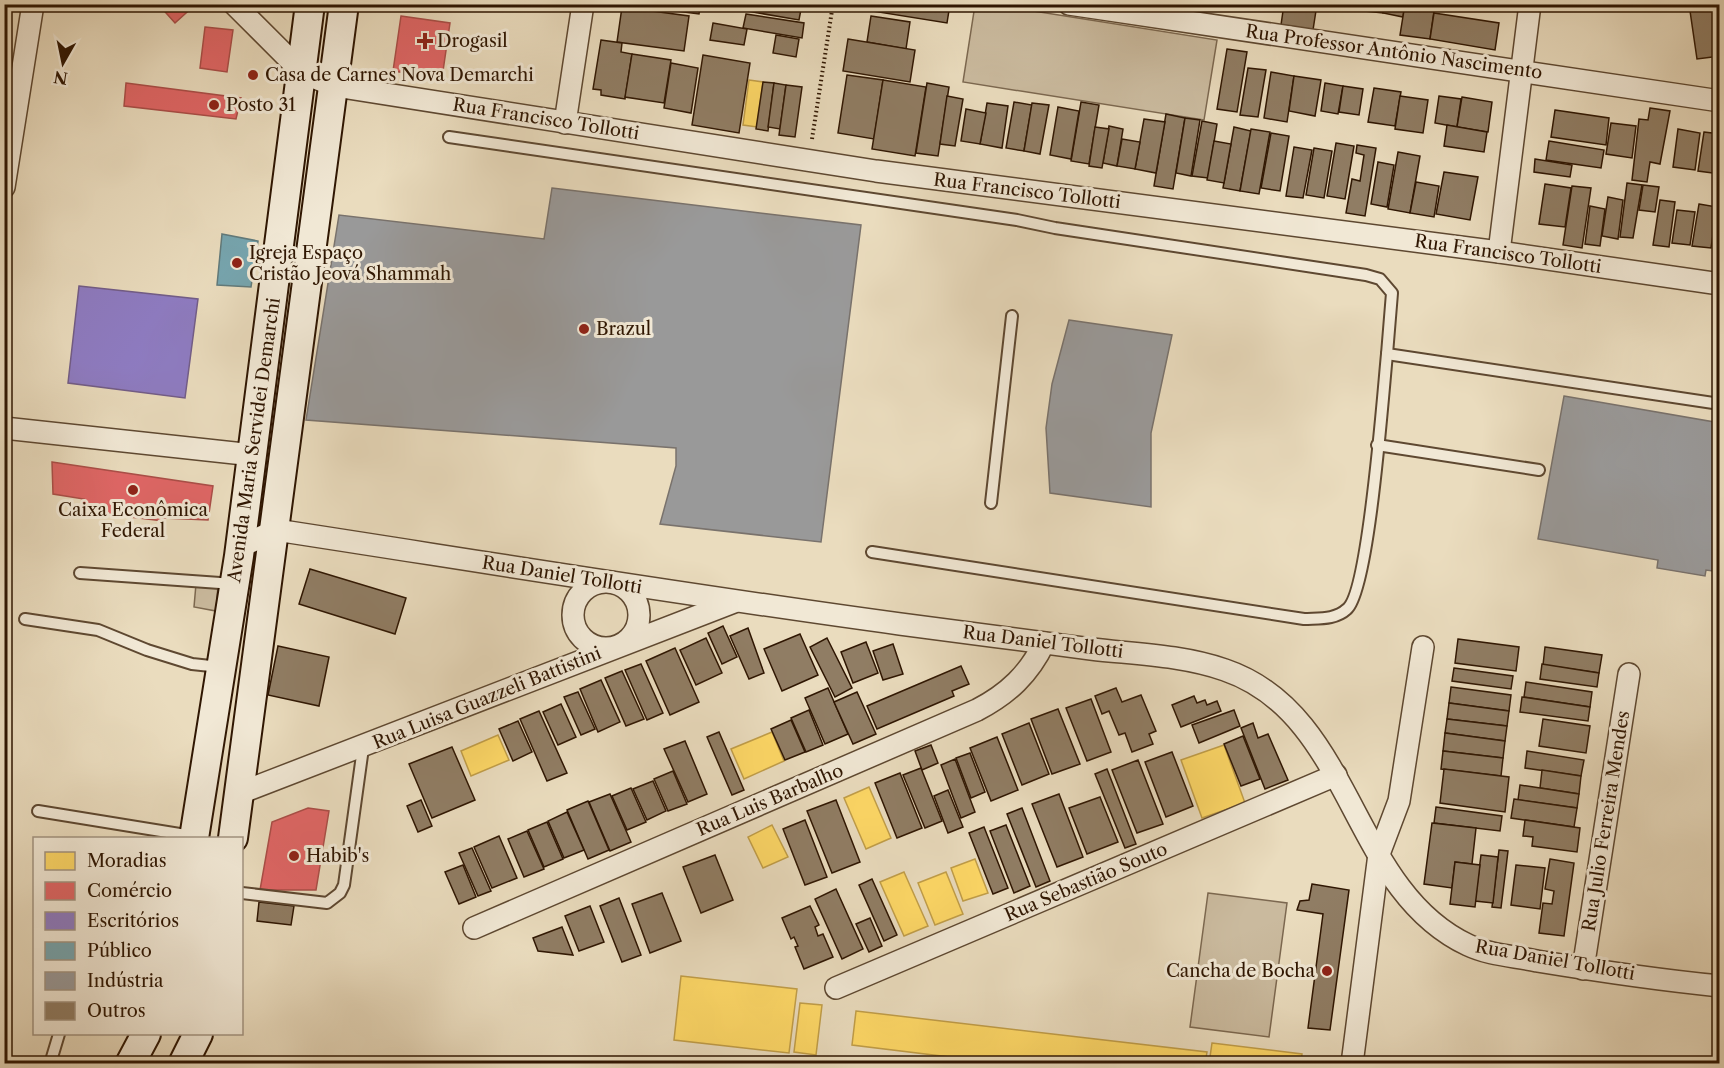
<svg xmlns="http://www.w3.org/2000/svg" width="1724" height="1068" viewBox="0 0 1724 1068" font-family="'Libre Caslon Text',serif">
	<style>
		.green { fill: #caba9e; stroke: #7c6850; stroke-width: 1.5 }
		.homes { fill: #ffd966; stroke: #c19e48; stroke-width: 1.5 }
		.shops { fill: #e06666; stroke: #ab4e48; stroke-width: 1.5 }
		.offices { fill: #8e7cc3; stroke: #725d89; stroke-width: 1.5 }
		.public { fill: #76a5af; stroke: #617a7b; stroke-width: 1.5 }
		.industry { fill: #999; stroke: #79726c; stroke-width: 1.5 }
		.building { fill: #907d64; stroke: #2f1602; stroke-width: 1.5 }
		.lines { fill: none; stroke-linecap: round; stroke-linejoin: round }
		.lane-casing { stroke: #5e4831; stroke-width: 14 }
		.street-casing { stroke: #5e4831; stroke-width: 24 }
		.secondary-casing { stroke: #2f1602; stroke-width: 32 }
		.path { stroke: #2f1602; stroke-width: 4; stroke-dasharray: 1.5 3; stroke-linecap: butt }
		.lane { stroke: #f1e8d5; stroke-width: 10 }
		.street { stroke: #f1e8d5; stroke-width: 21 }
		.secondary { stroke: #f1e8d5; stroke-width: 28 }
		.poi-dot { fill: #8f2418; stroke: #f1e8d5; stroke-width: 2 }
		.labels { text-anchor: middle; stroke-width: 6; stroke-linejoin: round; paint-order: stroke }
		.poi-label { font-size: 18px; fill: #2f1602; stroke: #f1e8d5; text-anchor: start }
		.street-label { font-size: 18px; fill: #2f1602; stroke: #f1e8d5 }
	</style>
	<rect width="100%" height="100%" fill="#eadcbe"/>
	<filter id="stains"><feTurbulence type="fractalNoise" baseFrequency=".00333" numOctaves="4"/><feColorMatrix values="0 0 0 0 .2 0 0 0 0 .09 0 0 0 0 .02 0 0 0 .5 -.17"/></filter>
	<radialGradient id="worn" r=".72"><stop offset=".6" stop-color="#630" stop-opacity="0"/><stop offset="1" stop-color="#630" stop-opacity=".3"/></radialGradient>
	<!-- green -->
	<g class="green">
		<path d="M975,5H995L1217,40L1204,120L963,82Z"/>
		<path d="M196,584L218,585L216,611L194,607Z"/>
		<path d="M1208,893L1287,903L1269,1037L1190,1027Z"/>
	</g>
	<!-- homes -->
	<g class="homes">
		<path d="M749,80L763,82L757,127L743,125Z"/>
		<path d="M772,732L784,761L744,779L731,749Z"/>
		<path d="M498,735L509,760L471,776L461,751Z"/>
		<path d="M1224,745L1245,803L1202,818L1181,760Z"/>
		<path d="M869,787L891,838L866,849L844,798Z"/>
		<path d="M772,825L788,857L763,868L748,837Z"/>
		<path d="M975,859L988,893L963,901L951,868Z"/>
		<path d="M904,872L928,926L904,936L880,882Z"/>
		<path d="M946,872L963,914L935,925L918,883Z"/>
		<path d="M681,976L797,989L789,1053L674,1040Z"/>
		<path d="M800,1003L822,1005L816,1055L794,1052Z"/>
		<path d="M856,1011L1207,1052L1205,1064H1007L852,1045Z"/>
		<path d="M1212,1043L1302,1054L1301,1064H1209Z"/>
	</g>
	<!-- shops -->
	<g class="shops">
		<path d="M158,4H196L175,23Z"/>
		<path d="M401,16L450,23L442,78L393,71Z"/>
		<path d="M205,27L233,30L227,72L200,68Z"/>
		<path d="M126,83L241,98L236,119L124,106Z"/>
		<path d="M52,462L213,486L208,520L163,518V521L80,511L84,499L53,494Z"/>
		<path d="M308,808L329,811L316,890H260L272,822Z"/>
	</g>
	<!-- offices -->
	<path class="offices" d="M79,286L198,299L185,398L68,383Z"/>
	<!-- public -->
	<path class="public" d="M222,234L258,241L251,287L217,285Z"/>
	<!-- industry -->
	<g class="industry">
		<path d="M552,188L861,225L821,542L660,524L676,466V448L306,420L339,215L544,239Z"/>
		<path d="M1069,320L1172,335L1151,433V507L1050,493L1046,428L1052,384Z"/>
		<path d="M1564,396L1720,423V572L1706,570L1705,576L1657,568L1658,560L1538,539Z"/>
	</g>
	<!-- building -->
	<g class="building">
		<path d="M670,4H701L699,14L669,10Z"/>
		<path d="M742,4H802L799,20L741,10Z"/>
		<path d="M873,4H950L947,23L872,11Z"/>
		<path d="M1284,4H1317L1313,30L1281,25Z"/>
		<path d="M1339,4H1366L1365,11Z"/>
		<path d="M1366,4H1384L1383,13L1365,11Z"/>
		<path d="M1384,4H1405L1403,17L1383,13Z"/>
		<path d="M1405,4H1435L1430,39L1400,35Z"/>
		<path d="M1689,4H1718L1720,56L1697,59Z"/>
		<path d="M622,7L689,16L684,51L617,42Z"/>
		<path d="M1434,13L1499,23L1495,50L1430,39Z"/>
		<path d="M746,14L804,23L802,38L743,28Z"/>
		<path d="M871,16L910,22L906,49L867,42Z"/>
		<path d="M713,23L747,29L744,45L710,40Z"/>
		<path d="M776,35L799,39L796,57L773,53Z"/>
		<path d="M848,39L915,50L910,82L843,71Z"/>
		<path d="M601,40L622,43L621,52L632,54L625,99L601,95V90L593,89Z"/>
		<path d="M1227,49L1247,52L1237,112L1217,109Z"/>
		<path d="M632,54L671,60L664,103L625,97Z"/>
		<path d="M703,55L750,63L739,133L692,125Z"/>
		<path d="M671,63L698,68L691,113L664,108Z"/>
		<path d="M1248,68L1266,70L1258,117L1240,115Z"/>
		<path d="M1271,72L1294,76L1287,122L1264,118Z"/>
		<path d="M847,75L883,80L874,139L838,133Z"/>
		<path d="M1294,76L1321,80L1315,116L1289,111Z"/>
		<path d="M883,80L926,87L915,156L872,149Z"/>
		<path d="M763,82L774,83L768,131L756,129Z"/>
		<path d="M774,83L786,85L780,129L768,127Z"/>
		<path d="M927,83L949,87L938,156L916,153Z"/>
		<path d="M1325,83L1343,86L1338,114L1321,111Z"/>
		<path d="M786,85L802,87L795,137L779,135Z"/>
		<path d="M1343,86L1363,89L1359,115L1339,112Z"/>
		<path d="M1374,88L1401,92L1395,126L1368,122Z"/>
		<path d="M947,96L963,99L955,146L940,144Z"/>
		<path d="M1400,96L1428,100L1423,133L1395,129Z"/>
		<path d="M1439,96L1461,99L1457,127L1435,123Z"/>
		<path d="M1462,97L1492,102L1488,132L1457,127Z"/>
		<path d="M1014,102L1032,105L1024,151L1006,148Z"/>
		<path d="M1081,102L1099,105L1089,164L1071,161Z"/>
		<path d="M987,103L1008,106L1002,148L980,144Z"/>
		<path d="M1032,103L1049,105L1040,154L1024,151Z"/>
		<path d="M1058,107L1079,111L1071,159L1050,155Z"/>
		<path d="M1650,108L1670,111L1660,164L1650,162L1647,182L1632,180L1639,119L1648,120Z"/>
		<path d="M966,109L986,113L980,144L961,141Z"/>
		<path d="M1555,110L1609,118L1606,145L1551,137Z"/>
		<path d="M1166,114L1185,118L1173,189L1154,186Z"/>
		<path d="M1185,118L1200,120L1191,176L1176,173Z"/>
		<path d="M1144,119L1165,122L1156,173L1135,169Z"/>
		<path d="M1202,121L1217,124L1208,178L1192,176Z"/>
		<path d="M1611,123L1636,126L1632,158L1606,154Z"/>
		<path d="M1447,125L1487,132L1484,152L1444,146Z"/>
		<path d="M1109,126L1123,129L1117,166L1103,163Z"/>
		<path d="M1095,127L1109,129L1102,168L1089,166Z"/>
		<path d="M1234,127L1251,131L1240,191L1223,188Z"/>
		<path d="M1251,129L1270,132L1259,194L1240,191Z"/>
		<path d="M1678,129L1700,133L1695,170L1673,167Z"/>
		<path d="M1704,132L1720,134V174L1698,171Z"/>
		<path d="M1271,133L1289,136L1280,191L1261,188Z"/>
		<path d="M1122,139L1140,142L1135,169L1117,166Z"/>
		<path d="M1214,141L1231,144L1224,183L1207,180Z"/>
		<path d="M1549,141L1604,150L1601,168L1546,160Z"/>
		<path d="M1336,143L1354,146L1345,199L1327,196Z"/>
		<path d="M1357,145L1376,148L1365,216L1346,213L1352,179L1360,181L1364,155L1356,153Z"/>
		<path d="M1294,147L1312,150L1303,198L1286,196Z"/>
		<path d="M1314,148L1332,151L1324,198L1306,195Z"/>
		<path d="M1398,152L1420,156L1410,213L1388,209Z"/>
		<path d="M1535,159L1572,165L1570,177L1534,172Z"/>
		<path d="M1378,162L1394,165L1387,207L1371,204Z"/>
		<path d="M1444,172L1478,177L1470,220L1436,214Z"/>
		<path d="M1416,182L1439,186L1434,217L1410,213Z"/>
		<path d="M1627,183L1642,185L1633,238L1620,237Z"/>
		<path d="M1545,184L1571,188L1565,227L1539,224Z"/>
		<path d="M1643,185L1659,187L1655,212L1639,210Z"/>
		<path d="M1572,186L1591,188L1582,248L1563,245Z"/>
		<path d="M1608,197L1623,200L1618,239L1602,236Z"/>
		<path d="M1660,200L1675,202L1669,247L1653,245Z"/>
		<path d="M1699,204L1717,207L1711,248L1692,246Z"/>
		<path d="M1590,206L1605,209L1600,246L1585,244Z"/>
		<path d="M1677,210L1695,212L1690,245L1672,243Z"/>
		<path d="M310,569L406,598L395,634L299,604Z"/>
		<path d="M723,626L737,657L722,664L708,633Z"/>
		<path d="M748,628L764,673L749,679L730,636Z"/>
		<path d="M800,634L818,675L782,691L764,649Z"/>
		<path d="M706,638L722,673L696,685L680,650Z"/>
		<path d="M827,638L852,688L835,697L810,647Z"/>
		<path d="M1458,639L1519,647L1516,671L1455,663Z"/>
		<path d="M866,642L878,673L853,683L841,652Z"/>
		<path d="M893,644L903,674L883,680L873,651Z"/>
		<path d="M278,646L329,657L319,706L268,695Z"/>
		<path d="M1545,647L1602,655L1599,673L1543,665Z"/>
		<path d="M675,648L699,702L670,715L646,661Z"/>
		<path d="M641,664L663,713L647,720L625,670Z"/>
		<path d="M1542,664L1599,673L1597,687L1540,679Z"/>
		<path d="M961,666L969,684L952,691L954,696L877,729L867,706Z"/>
		<path d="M1454,668L1513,676L1511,689L1452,681Z"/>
		<path d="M622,671L644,719L626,726L605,678Z"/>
		<path d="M601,680L620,722L598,732L580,689Z"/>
		<path d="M1526,682L1592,692L1590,707L1524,697Z"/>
		<path d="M1451,687L1511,695L1509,711L1449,703Z"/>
		<path d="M828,688L848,734L825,744L805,698Z"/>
		<path d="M1116,688L1122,702L1141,695L1156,731L1149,734L1153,744L1132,752L1125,733L1119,735L1109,711L1102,714L1095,696Z"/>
		<path d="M578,692L595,729L581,735L564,697Z"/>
		<path d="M857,692L876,734L853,744L834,702Z"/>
		<path d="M1194,696L1197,703L1205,700L1207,705L1217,701L1221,711L1181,727L1172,705Z"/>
		<path d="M1522,697L1590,707L1588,721L1520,712Z"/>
		<path d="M1091,699L1111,752L1087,761L1066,708Z"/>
		<path d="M1449,703L1509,711L1507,726L1447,719Z"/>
		<path d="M561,704L576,737L558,745L543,712Z"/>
		<path d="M1058,709L1080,764L1052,774L1031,719Z"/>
		<path d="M809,710L823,745L806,752L791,718Z"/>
		<path d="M1234,710L1240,726L1199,743L1192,725Z"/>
		<path d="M539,711L567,773L547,781L520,719Z"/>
		<path d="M1447,719L1507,726L1505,741L1445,733Z"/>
		<path d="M1543,719L1590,726L1586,753L1539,746Z"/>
		<path d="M791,720L805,752L785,760L771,729Z"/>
		<path d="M518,721L532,752L513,761L499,729Z"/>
		<path d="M1029,723L1049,774L1022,785L1002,734Z"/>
		<path d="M1253,723L1258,738L1268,734L1288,780L1265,789L1241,728Z"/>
		<path d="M719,732L744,790L732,795L707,737Z"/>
		<path d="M1445,733L1505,741L1503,758L1443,751Z"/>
		<path d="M1243,736L1260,779L1241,786L1224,744Z"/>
		<path d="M997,737L1018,790L991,801L970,748Z"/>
		<path d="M685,741L707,794L688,802L664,749Z"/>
		<path d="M931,745L938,763L922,770L915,751Z"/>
		<path d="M452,747L475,800L432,818L409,764Z"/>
		<path d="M1443,751L1503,758L1501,776L1441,769Z"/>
		<path d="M1527,751L1584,760L1581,776L1525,768Z"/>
		<path d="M1172,752L1193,806L1166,817L1145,762Z"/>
		<path d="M970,753L985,792L971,798L956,758Z"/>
		<path d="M955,759L975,812L961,818L941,765Z"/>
		<path d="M1138,760L1163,824L1137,833L1112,770Z"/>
		<path d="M921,768L942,821L925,828L903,775Z"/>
		<path d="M1107,769L1136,844L1125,848L1095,774Z"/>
		<path d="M1444,769L1509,777L1505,812L1440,803Z"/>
		<path d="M1542,770L1581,776L1579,794L1540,788Z"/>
		<path d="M673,771L687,804L668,811L654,779Z"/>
		<path d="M900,773L922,828L897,838L875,783Z"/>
		<path d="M653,781L666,811L647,820L633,789Z"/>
		<path d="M1520,785L1579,794L1577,808L1518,800Z"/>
		<path d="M631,788L646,822L627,830L612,796Z"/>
		<path d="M948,790L963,827L948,833L934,796Z"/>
		<path d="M610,794L631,842L610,851L589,802Z"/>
		<path d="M1059,794L1083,857L1057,867L1032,804Z"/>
		<path d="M1100,797L1118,842L1087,854L1069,808Z"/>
		<path d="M1514,799L1577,808L1574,827L1511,818Z"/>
		<path d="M421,800L432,826L418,832L407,806Z"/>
		<path d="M836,800L860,862L832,873L807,811Z"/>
		<path d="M588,801L609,850L588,859L567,810Z"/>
		<path d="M1436,807L1502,816L1500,831L1434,823Z"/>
		<path d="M1022,808L1050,881L1036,887L1007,814Z"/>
		<path d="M567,812L584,850L564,858L548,821Z"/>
		<path d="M805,820L827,877L805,885L783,829Z"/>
		<path d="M1525,820L1580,828L1577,852L1532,846L1533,837L1523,836Z"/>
		<path d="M547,822L563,859L544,867L528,830Z"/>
		<path d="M1432,823L1476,828L1472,864L1455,862L1452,888L1424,884Z"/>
		<path d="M1006,825L1030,886L1014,893L990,831Z"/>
		<path d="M984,827L1008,888L993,894L969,833Z"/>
		<path d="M527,831L544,869L524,877L508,839Z"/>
		<path d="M499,836L517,878L492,888L474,847Z"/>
		<path d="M472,848L491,891L478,896L459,853Z"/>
		<path d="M1499,850L1508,851L1501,908L1492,907Z"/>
		<path d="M715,855L733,900L701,913L683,867Z"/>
		<path d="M1481,855L1498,857L1493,903L1475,901Z"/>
		<path d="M1550,859L1574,863L1564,936L1539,933L1543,903L1552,904L1554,891L1545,889Z"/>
		<path d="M1455,862L1480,865L1475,907L1450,904Z"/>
		<path d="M463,865L476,897L459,904L445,872Z"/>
		<path d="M1516,865L1545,868L1540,909L1511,905Z"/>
		<path d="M872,879L897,935L884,941L859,885Z"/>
		<path d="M1312,884L1349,890L1330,1030L1308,1028L1323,914L1297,910L1300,901L1309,900Z"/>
		<path d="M836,889L863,949L842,959L815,899Z"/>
		<path d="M662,893L681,941L650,953L632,904Z"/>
		<path d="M619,898L641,955L622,962L600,906Z"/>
		<path d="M259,902L294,906L291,925L257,921Z"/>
		<path d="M590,906L604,942L579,951L565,916Z"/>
		<path d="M810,906L819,925L815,927L818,936L823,934L833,957L804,969L795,947L798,946L794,937L791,939L782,918Z"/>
		<path d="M870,918L882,946L869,952L856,924Z"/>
		<path d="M562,927L573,955L538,951L533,938Z"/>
	</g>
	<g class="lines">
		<defs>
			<g id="lane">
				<path d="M449,137L1017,220L1055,228L1366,275L1380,279L1392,293L1387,354L1720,404"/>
				<path d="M1377,445L1539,470"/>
				<path d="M991,503L1012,316"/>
				<path d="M872,552L1304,619C1319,618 1335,620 1347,609C1369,591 1383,393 1387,354"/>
				<path d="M80,573L234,584"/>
				<path d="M25,619L98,630L147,650L192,664L220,667"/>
				<path d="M38,811L192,836"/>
				<path d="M242,893L327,903L340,893L344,885L363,748"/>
				<path d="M50,1064L59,1034"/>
			</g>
			<g id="street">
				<path d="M234,4L303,73L335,86L876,171L1499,252L1720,284"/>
				<path d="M1069,4L1720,101"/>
				<path d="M565,123L583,4"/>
				<path d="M4,187L33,4"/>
				<path d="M1499,252L1530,4"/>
				<path d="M4,428L253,455"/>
				<path d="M240,547L276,530C484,562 692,596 900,624C964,632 1027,641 1091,649C1134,654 1182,655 1225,670C1354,714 1349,889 1468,945C1489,955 1514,956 1537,961C1598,971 1659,980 1720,986"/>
				<circle cx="606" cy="615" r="33"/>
				<path d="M240,793L734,602"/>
				<path d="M474,928L977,710C1008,694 1029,674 1044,643"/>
				<path d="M1583,969L1629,674"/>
				<path d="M836,988L1336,775"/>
				<path d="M1352,1064L1379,854L1399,801L1423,647"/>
			</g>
			<g id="secondary">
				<path d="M194,838L239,556L310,4"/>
				<path d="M233,838L344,4"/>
				<path d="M130,1064L146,1034"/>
				<path d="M183,1064L198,1034"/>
			</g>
		</defs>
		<!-- lane casing -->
		<use href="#lane" class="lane-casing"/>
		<!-- street casing -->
		<use href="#street" class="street-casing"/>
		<!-- secondary casing -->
		<use href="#secondary" class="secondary-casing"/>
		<!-- path -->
		<path class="path" d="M812,139L833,4"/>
		<!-- lane -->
		<use href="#lane" class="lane"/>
		<!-- street -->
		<use href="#street" class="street"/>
		<!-- secondary -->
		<use href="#secondary" class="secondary"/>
	</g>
	<!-- markers -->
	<g class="poi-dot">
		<path d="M422 32h6v6h6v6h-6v6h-6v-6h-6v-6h6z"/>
		<circle cx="253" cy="75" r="6"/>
		<circle cx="214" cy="105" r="6"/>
		<circle cx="237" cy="263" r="6"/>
		<circle cx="584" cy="329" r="6"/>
		<circle cx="133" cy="490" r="6"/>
		<circle cx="294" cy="856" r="6"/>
		<circle cx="1327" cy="971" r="6"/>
	</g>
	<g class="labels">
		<!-- poi labels -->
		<g class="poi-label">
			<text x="437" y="47">Drogasil</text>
			<text x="265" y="81">Casa de Carnes Nova Demarchi</text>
			<text x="226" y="111">Posto 31</text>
			<text x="249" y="259">Igreja Espaço<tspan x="249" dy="21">Cristão Jeová Shammah</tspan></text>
			<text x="596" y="335">Brazul</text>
			<text x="133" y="516" text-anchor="middle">Caixa Econômica<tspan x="133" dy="21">Federal</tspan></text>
			<text x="306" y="862">Habib's</text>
			<text x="1315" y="977" text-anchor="end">Cancha de Bocha</text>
		</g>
		<!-- street labels -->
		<g class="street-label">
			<text transform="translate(1394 52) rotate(8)" y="6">Rua Professor Antônio Nascimento</text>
			<text transform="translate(546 119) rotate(9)" y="6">Rua Francisco Tollotti</text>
			<text transform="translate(1027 191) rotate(7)" y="6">Rua Francisco Tollotti</text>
			<text transform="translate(1508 254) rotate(8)" y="6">Rua Francisco Tollotti</text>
			<text transform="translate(254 440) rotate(-82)" y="6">Avenida Maria Servidei Demarchi</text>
			<text transform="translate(562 575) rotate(9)" y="6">Rua Daniel Tollotti</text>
			<text transform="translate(1043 642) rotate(7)" y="6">Rua Daniel Tollotti</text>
			<text transform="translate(487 698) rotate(-22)" y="6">Rua Luisa Guazzeli Battistini</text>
			<text transform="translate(770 800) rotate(-23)" y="6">Rua Luis Barbalho</text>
			<text transform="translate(1606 821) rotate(-81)" y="6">Rua Julio Ferreira Mendes</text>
			<text transform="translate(1086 882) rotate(-23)" y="6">Rua Sebastião Souto</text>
			<text transform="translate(1555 960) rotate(10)" y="6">Rua Daniel Tollotti</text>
		</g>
	</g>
	<!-- margin -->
	<rect width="1724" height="1068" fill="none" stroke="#eadcbe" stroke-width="24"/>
	<rect x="6" y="6" width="1712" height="1056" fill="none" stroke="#2f1602" stroke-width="3"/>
	<rect x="12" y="12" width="1700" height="1044" fill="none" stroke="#2f1602" stroke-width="1.5"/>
	<!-- legend -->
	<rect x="33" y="837" width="210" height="198" fill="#f1e8d5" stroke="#a39481" stroke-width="1.5"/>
	<rect x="45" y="852" width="30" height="18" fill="#ffd966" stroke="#a39481" stroke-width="1.5"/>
	<text x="87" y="867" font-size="18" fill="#2f1602">Moradias</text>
	<rect x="45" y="882" width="30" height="18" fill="#e06666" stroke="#a39481" stroke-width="1.5"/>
	<text x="87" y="897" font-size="18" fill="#2f1602">Comércio</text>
	<rect x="45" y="912" width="30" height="18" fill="#8e7cc3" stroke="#a39481" stroke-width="1.5"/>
	<text x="87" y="927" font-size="18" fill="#2f1602">Escritórios</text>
	<rect x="45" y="942" width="30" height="18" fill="#76a5af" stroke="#a39481" stroke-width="1.5"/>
	<text x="87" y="957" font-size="18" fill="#2f1602">Público</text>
	<rect x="45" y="972" width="30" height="18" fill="#999999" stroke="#a39481" stroke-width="1.5"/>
	<text x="87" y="987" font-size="18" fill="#2f1602">Indústria</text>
	<rect x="45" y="1002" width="30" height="18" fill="#907d64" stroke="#a39481" stroke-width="1.5"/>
	<text x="87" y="1017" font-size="18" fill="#2f1602">Outros</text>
	<!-- north arrow -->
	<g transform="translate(63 63) rotate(189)" stroke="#f1e8d5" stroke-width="4.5" paint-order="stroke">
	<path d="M0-4.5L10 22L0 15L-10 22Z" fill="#2f1602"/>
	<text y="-9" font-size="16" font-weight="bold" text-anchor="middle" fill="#2f1602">N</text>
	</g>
	<rect width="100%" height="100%" filter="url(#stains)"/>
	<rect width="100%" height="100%" fill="url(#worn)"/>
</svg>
